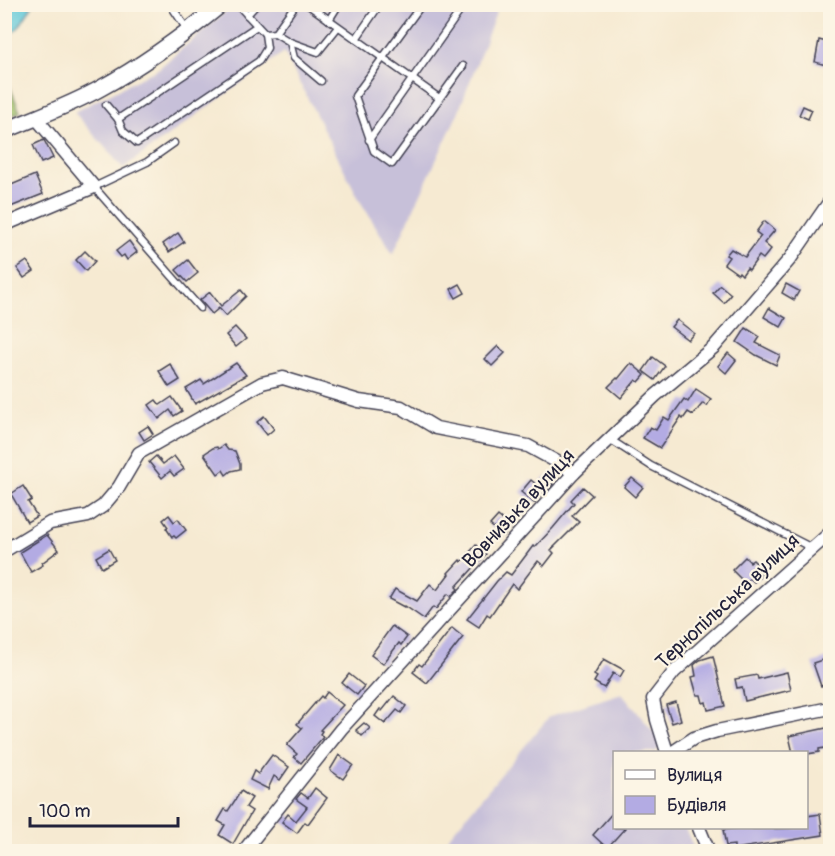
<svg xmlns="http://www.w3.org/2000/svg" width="835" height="856" viewBox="0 0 835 856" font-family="Pangolin,sans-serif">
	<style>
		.industrial { fill: #c7c0d9 }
		.green { fill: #9ebf68; stroke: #607052; stroke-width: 1.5 }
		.water { fill: #5ec8d9; stroke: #40758a; stroke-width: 1.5 }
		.building { fill: #b3abe3 }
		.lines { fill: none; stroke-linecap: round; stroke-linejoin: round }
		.service-casing { stroke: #424052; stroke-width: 9 }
		.minor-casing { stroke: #424052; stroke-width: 15 }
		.tertiary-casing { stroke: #424052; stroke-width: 18 }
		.service { stroke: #fff; stroke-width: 6 }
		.minor { stroke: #fff; stroke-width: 12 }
		.tertiary { stroke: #fff; stroke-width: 15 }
		.labels { text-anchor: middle; stroke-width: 4.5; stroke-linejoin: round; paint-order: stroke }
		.street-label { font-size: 20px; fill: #22223b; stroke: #fcf5e5 }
	</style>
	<rect width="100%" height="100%" fill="#fcf5e5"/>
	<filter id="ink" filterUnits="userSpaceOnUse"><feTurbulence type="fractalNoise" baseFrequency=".0167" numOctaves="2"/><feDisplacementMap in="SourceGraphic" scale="12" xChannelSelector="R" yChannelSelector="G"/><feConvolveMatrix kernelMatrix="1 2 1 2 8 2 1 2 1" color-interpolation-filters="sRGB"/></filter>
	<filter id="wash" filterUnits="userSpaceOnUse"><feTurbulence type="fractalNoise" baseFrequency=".008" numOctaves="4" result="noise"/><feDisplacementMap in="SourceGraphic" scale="24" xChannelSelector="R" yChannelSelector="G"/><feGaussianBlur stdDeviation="1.35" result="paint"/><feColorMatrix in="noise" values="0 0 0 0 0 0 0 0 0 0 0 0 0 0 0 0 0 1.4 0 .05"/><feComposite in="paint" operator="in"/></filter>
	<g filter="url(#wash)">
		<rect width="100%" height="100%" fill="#f6ead2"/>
		<!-- industrial -->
		<g class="industrial">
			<path d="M234,5H499L458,113L393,254L360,201L284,52L123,168L74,112L158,69Z"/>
			<path d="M622,693L663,744L655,752H614V828H685L695,851L436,852L550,716Z"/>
		</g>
		<!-- green -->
		<path class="green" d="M8,82L20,112L5,118V84Z"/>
		<!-- water -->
		<path class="water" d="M5,4L33,5L19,27L5,38Z"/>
		<g id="blocks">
			<!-- building -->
			<g class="building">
				<path d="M819,40L830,43L826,65L815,62Z"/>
				<path d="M803,106L812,110L808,119L799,115Z"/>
				<path d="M44,140L53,158L41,163L33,145Z"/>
				<path d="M35,175L43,194L8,208L4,201V188Z"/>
				<path d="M764,221L775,230L764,243L771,249L763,259L759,256L749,270L747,268L742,275L739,272L738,274L724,264L729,257L726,255L731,249L745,257L761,236L756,232Z"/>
				<path d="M178,233L184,242L169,252L163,244Z"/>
				<path d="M129,241L137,252L127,260L124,255L121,257L116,251Z"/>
				<path d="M85,251L95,261L86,271L76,260Z"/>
				<path d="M188,260L198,273L187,282L176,270Z"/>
				<path d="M27,261L34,271L24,278L17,268Z"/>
				<path d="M460,284L465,293L456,298L451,289Z"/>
				<path d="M786,284L799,291L794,300L782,293Z"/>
				<path d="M720,285L731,294L724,303L713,293Z"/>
				<path d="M241,290L246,296L226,316L219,308L212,314L200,300L210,292L221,306Z"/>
				<path d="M769,308L786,318L781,327L764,317Z"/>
				<path d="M677,320L694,333L688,340L671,327Z"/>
				<path d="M235,327L246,339L236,347L226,335Z"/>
				<path d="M746,328L760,337L756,343L780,355L776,365L756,355L737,342Z"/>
				<path d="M498,346L505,353L492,366L485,359Z"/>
				<path d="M728,353L736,360L726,373L718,366Z"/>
				<path d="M653,357L665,366L655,380L643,371Z"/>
				<path d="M236,363L246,375L195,404L186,389L201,380L204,384Z"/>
				<path d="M631,363L645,375L639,382L636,380L621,398L608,387L617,378L618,379Z"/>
				<path d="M170,364L180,380L169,387L159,371Z"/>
				<path d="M696,389L711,399L707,406L703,403L693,415L688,412L683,419L681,417L660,448L643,438L650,427L656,430L664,417L669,420L684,399L688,402Z"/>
				<path d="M172,397L182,411L174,416L170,410L159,419L149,405L156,400L160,405Z"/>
				<path d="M264,416L274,429L267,435L257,422Z"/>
				<path d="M148,426L153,434L144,440L139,432Z"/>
				<path d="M224,445L228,450L235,451L240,464V469L231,471L226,475L223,470L218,474L204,454L213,448L217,447L218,449Z"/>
				<path d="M156,456L163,464L174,456L184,469L174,476L170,471L162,478L149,462Z"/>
				<path d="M545,477L553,484L534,503L521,492L531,480L537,485Z"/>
				<path d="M632,478L643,487L635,497L624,487Z"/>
				<path d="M23,486L32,500L28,502L37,516L27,522L11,494Z"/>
				<path d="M583,487L592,495L572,516L579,522L551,550L554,553L544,566L538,561L517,589L512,584L490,616L487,614L479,627L467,619L497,581L506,572L511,575L533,546L535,547L553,528L574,503L571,500Z"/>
				<path d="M169,515L174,522L178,519L186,530L176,538L174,536L172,537L166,528L168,527L163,520Z"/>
				<path d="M498,516L511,527L503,536L490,525Z"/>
				<path d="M47,535L59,550L42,563L43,565L31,572L20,552Z"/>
				<path d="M476,545L486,554L456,587L458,589L451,596L448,594L436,609L433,607L424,619L405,606L404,607L389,599L395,589L417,601L430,584L437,590L449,574L448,573L460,560L461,562Z"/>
				<path d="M109,549L115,560L102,568L96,557Z"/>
				<path d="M745,557L750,562L753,560L759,566L756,568L762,575L754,582L750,578L745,583L732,570Z"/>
				<path d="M392,626L407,637L401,645L399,643L383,664L371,655Z"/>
				<path d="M452,628L463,637L427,683L413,672L419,664L422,666Z"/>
				<path d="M713,656L725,706L708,710L706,702L703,703L701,695H697L692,677L696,676L694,665L700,660Z"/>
				<path d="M831,657V683L821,686L813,663Z"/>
				<path d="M604,659L624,670L620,677L613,673L604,688L594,682L597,677L594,675Z"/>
				<path d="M787,672L791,690L745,701L742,687L737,688L735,679L757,675L758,679Z"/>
				<path d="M349,674L364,686L357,695L342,683Z"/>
				<path d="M327,692L343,705L320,730L322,731L320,734L323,737L301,763L294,757L297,754L287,745L302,728L297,724L321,696L323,698Z"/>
				<path d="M394,696L406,706L401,713L397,710L385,724L375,716L380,709L382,711Z"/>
				<path d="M676,702L681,720L672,723L666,705Z"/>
				<path d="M364,723L370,728L362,736L356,730Z"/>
				<path d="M831,727V747L819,749V752L807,754V753H793L789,736Z"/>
				<path d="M272,755L289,767L280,780L274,776L268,789L250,780L254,771L258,774Z"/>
				<path d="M339,755L353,765L343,779L330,770Z"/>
				<path d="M315,788L327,798L308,824L305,822L297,833L282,822L288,814L296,821L307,807L296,799L301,793L308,798Z"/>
				<path d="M241,791L252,798L246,807L252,811L233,844L219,835L225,825L218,821L225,809L228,811Z"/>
				<path d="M615,810V828H625L607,848L593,835Z"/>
				<path d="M820,814L823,835L734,849V845L726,846L723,830L740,828H753V829L807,828V816Z"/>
			</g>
		</g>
	</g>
	<g filter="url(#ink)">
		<use href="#blocks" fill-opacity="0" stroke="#424052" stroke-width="1.5"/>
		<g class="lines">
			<defs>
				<g id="service">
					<path d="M170,4L188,31"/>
					<path d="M237,4L265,34L275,33L296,4"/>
					<path d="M307,4L439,98"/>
					<path d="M422,4L355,96L374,151L392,164L463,66"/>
					<path d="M247,15L257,4"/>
					<path d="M329,20L339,4"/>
					<path d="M275,33L290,42L318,52L338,27"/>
					<path d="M356,39L380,4"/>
					<path d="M290,42L294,58L321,81"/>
					<path d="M106,105L118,119L257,26"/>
					<path d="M118,119L123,131L137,143L259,61L267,48L265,34"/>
					<path d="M369,140L465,4"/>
					<path d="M174,143L147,162L94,187L200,308"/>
					<path d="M611,440L651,466L812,548"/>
				</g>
				<g id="minor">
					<path d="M4,225L94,187L36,118"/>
					<path d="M4,551L50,523L88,516L103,506L119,487L139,453L262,383L283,378L359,401L401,407L436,428L528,446L561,464L574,473"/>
					<path d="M667,752L657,720L653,699L674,672L830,533"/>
					<path d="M673,752L694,738L717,731L830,708"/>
					<path d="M699,828L709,852"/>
					<path d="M243,852L341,729L574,473L655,396L714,347L790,259L830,201"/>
				</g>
				<path id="tertiary" d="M4,131C37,117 71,105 101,88C145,64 184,35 222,4"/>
			</defs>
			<!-- service casing -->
			<use href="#service" class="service-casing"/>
			<!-- minor casing -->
			<use href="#minor" class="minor-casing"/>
			<!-- tertiary casing -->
			<use href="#tertiary" class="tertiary-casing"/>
			<!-- service -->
			<use href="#service" class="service"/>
			<!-- minor -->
			<use href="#minor" class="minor"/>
			<!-- tertiary -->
			<use href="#tertiary" class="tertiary"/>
		</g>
	</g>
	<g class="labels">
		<!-- street labels -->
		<g class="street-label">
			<text transform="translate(518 508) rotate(-47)" y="7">Вовнизька вулиця</text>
			<text transform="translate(727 601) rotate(-43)" y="7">Тернопільська вулиця</text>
		</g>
	</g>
	<!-- margin -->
	<rect width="835" height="856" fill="none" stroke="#fcf5e5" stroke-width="24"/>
	<!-- legend -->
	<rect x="613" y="751" width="195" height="78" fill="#fcf5e5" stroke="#a5a1a1" stroke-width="1.5"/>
	<rect x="625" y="770" width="30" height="9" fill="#ffffff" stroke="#a5a1a1" stroke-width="1.5"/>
	<text x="667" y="781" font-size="18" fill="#22223b">Вулиця</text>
	<rect x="625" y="796" width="30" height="18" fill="#b3abe3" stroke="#a5a1a1" stroke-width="1.5"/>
	<text x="667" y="811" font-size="18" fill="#22223b">Будівля</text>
	<!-- scale -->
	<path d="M30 817v9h148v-9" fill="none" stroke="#22223b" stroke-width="3"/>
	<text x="39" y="817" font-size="18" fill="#22223b" stroke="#fcf5e5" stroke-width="4.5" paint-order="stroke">100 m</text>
</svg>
